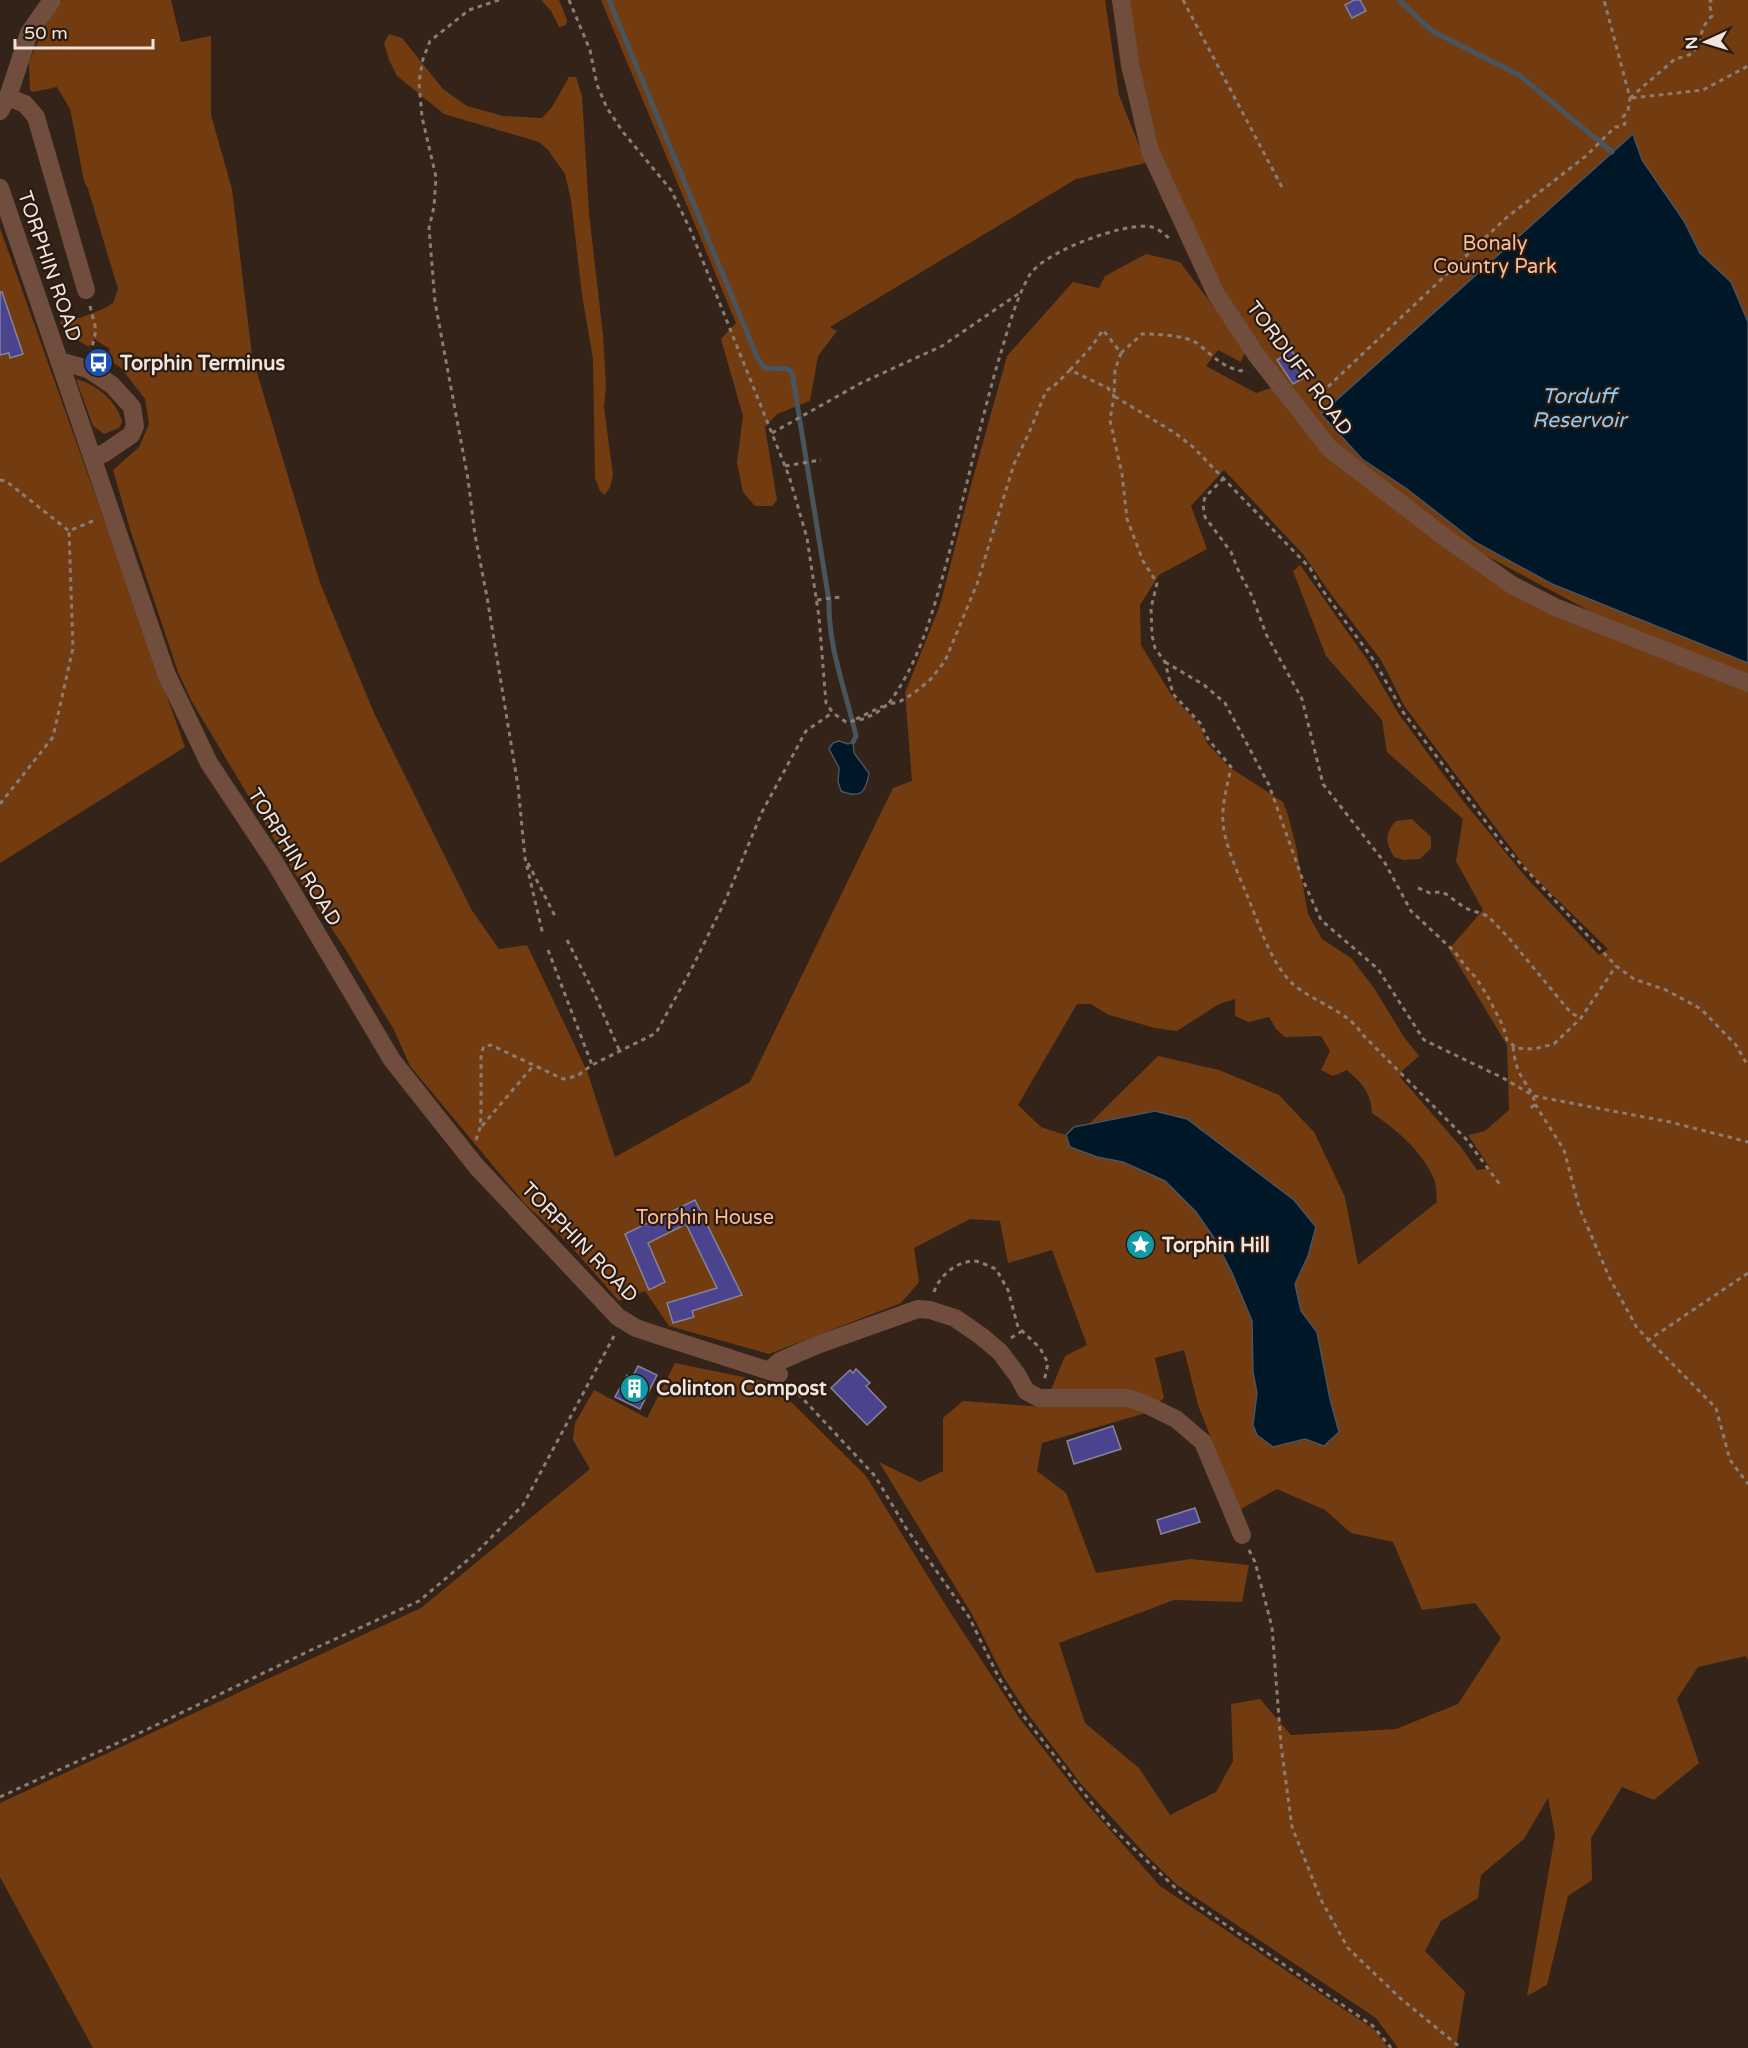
<svg xmlns="http://www.w3.org/2000/svg" width="1748" height="2048" viewBox="0 0 1748 2048" font-family="'Varela Round',sans-serif">
	<style>
		.green { fill: #723c10; fill-rule: evenodd }
		.water { fill: #001728; stroke: #48545e; stroke-width: 1.5 }
		.lines { fill: none; stroke-linecap: round; stroke-linejoin: round }
		.stream { stroke: #48545e; stroke-width: 5 }
		.building { fill: #4b438e; stroke: #84849a; stroke-width: 1.5 }
		.path { stroke: #8c7d74; stroke-width: 3; stroke-dasharray: 4.5 4.5; stroke-linecap: butt }
		.minor { stroke: #714d3d; stroke-width: 18 }
		.labels { text-anchor: middle; stroke-width: 4.5; stroke-linejoin: round; paint-order: stroke }
		.park-label { font-size: 20px; fill: #fcbd95; stroke: #2a1a0f }
		.street-label { font-size: 20px; fill: #f0e4dd; stroke: #2a1a0f }
		.poi-label { font-size: 20px; font-weight: bold; fill: #f0e4dd; stroke: #2a1a0f; text-anchor: start }
		.water-label { font-size: 21px; font-style: italic; fill: #8ecdf9; stroke: #2a1a0f }
	</style>
	<rect width="100%" height="100%" fill="#342318"/>
	<!-- green -->
	<g class="green">
		<path d="M62,0H171L181,42L211,36V115L232,189L252,356L320,583L374,713L471,909L499,949L527,945L587,1071L615,1157L750,1082L893,788L912,781L905,693L940,605L970,489L1007,356L1073,282L1099,288L1105,276L1146,254L1180,262L1246,350L1241,362L1218,350L1206,366L1256,393L1271,388L1508,590L1748,689V1660L1746,1656L1698,1667L1677,1699L1699,1763L1654,1800L1622,1787L1591,1838L1592,1880L1568,1896L1547,1985L1527,1996L1555,1835L1548,1798L1524,1839L1481,1875L1478,1898L1441,1921L1425,1951L1465,1992L1456,2048H1398L1376,2018L1177,1885L1147,1856L1081,1784L1025,1710L1003,1676L973,1616L879,1462L920,1482L943,1471V1418L963,1401L1044,1407L1065,1356L1087,1345L1052,1250L1008,1263L1000,1221L970,1219L914,1248L919,1282L901,1303L769,1354L669,1326L645,1291L619,1301L568,1243L525,1204L410,1066L394,1030L346,950L292,869L191,700L178,672L130,529L113,470L139,447L149,424L145,399L121,368L106,358L110,349L94,339L89,347C78,340 65,334 60,322L65,318H80L103,309L113,303L118,289L88,189L84,181L70,109L57,87L33,92L30,90L29,61L51,15ZM1224,470L1303,554L1330,593L1381,660L1405,707L1529,872L1608,949L1599,955L1525,876L1463,801L1398,713L1368,661L1300,565L1293,571L1326,656L1382,720L1387,752L1463,819L1456,861L1483,910L1449,949L1507,1045L1509,1110L1485,1131L1468,1135L1490,1168L1477,1170L1461,1147L1400,1077L1402,1071L1419,1056L1404,1037L1374,988L1351,958L1322,939L1308,914L1296,846L1288,815L1283,802L1229,767L1207,743L1199,724L1172,696L1141,645L1140,605L1159,575L1207,549L1191,506ZM1235,999V1016L1249,1022L1269,1017L1276,1029L1285,1037L1321,1036L1330,1051L1321,1070L1333,1076L1347,1070C1362,1083 1371,1093 1372,1113C1397,1130 1422,1151 1434,1179C1437,1186 1436,1195 1437,1202L1358,1265L1345,1197L1314,1132L1279,1095L1219,1070L1158,1056L1090,1123L1155,1111L1187,1119L1294,1200L1316,1227L1308,1256L1295,1284L1301,1311L1317,1332L1330,1399L1339,1432L1273,1447L1253,1425L1257,1393L1253,1372L1252,1321L1232,1273L1214,1238L1196,1212L1165,1181L1123,1162L1097,1157L1070,1147L1066,1135L1041,1127L1018,1105L1077,1004H1091L1109,1015L1155,1028L1177,1031L1219,1004ZM1184,1350L1198,1405L1239,1510L1277,1489L1325,1510L1351,1533L1393,1542L1422,1610L1475,1603L1501,1638L1458,1704L1396,1729L1291,1735L1260,1699L1231,1704L1233,1761L1216,1792L1170,1815L1139,1768L1085,1723L1059,1643L1174,1600L1242,1602L1249,1565L1191,1559L1096,1573L1066,1493L1037,1471L1042,1443L1146,1413L1164,1398L1155,1358Z"/>
		<path d="M541,0H559L567,20L566,25L559,27L551,11Z"/>
		<path d="M601,0H1105L1119,95L1146,163L1076,179L830,327L837,331L818,356L810,401L777,414L765,427L777,500L772,506H755L743,492L737,463L743,416L721,339L736,323Z"/>
		<path d="M1112,0H1748V683L1625,630L1451,537L1320,442L1260,365L1141,140L1121,68Z"/>
		<path d="M389,34L402,38L443,89L467,106L503,116L542,118L552,107L569,77H576L582,96L589,213L603,335L606,386L604,407L613,475L610,487L605,495L600,491L595,478L593,359L582,295L571,200L565,174L548,150L539,142L444,114L397,76L389,60L384,43Z"/>
		<path d="M0,228L185,747L0,863Z"/>
		<path d="M76,379C96,384 117,401 122,422L119,428L104,434L93,426Z"/>
		<path d="M1412,819L1431,837V848L1420,859L1404,860L1394,857C1386,844 1384,833 1396,821Z"/>
		<path d="M675,1363L772,1383L866,1476L948,1609L1020,1719L1086,1803L1160,1886L1375,2030L1388,2048H93L0,1877V1803L421,1608L590,1469L573,1440L575,1423L594,1390L647,1418Z"/>
	</g>
	<!-- water -->
	<g class="water">
		<path d="M1633,134L1642,160L1684,221L1700,253L1731,282L1748,322V663L1552,584L1475,542L1407,489L1362,459L1321,414Z"/>
		<path d="M839,741L848,744L853,742L854,753L869,773C866,793 860,799 841,791L838,782L839,768L829,749L833,743Z"/>
		<path d="M1155,1111L1187,1119L1294,1200L1316,1227L1308,1256L1295,1284L1301,1311L1317,1332L1330,1399L1339,1432L1324,1446L1305,1439L1273,1447L1257,1435L1253,1425L1257,1393L1253,1372L1252,1321L1232,1273L1214,1238L1196,1212L1165,1181L1123,1162L1097,1157L1070,1147L1066,1135L1074,1127Z"/>
	</g>
	<g class="lines">
		<!-- stream -->
		<g class="stream">
			<path d="M609,0L758,359L765,368L787,369L792,372L829,601C828,648 846,691 856,736L853,742"/>
			<path d="M1399,0L1432,31L1519,75L1612,152"/>
		</g>
	</g>
	<!-- building -->
	<g class="building">
		<path d="M1354,0H1360L1366,11L1352,18L1345,5Z"/>
		<path d="M0,292H2L23,354L10,358L9,353L0,355Z"/>
		<path d="M1292,351L1307,376L1293,384L1277,360Z"/>
		<path d="M695,1200L742,1295L692,1311L694,1317L673,1323L667,1303L717,1288L686,1224L648,1243L665,1282L649,1290L625,1234Z"/>
		<path d="M638,1366L657,1375L640,1409L615,1397L627,1375L632,1378Z"/>
		<path d="M856,1369L870,1383L866,1386L886,1407L867,1425L831,1388L850,1370L853,1373Z"/>
		<path d="M1113,1426L1121,1449L1074,1464L1067,1441Z"/>
		<path d="M1195,1508L1200,1522L1161,1534L1157,1520Z"/>
	</g>
	<g class="lines">
		<!-- path -->
		<g class="path">
			<path d="M499,0L469,10L430,41L423,59L419,82L422,117L436,177L434,207L429,228L435,302L468,479L475,535L487,597L518,786L525,858L543,935"/>
			<path d="M569,0L590,50L597,85L607,108L623,132L671,190L690,229L789,476L807,538L819,617L826,703L833,713L846,722L863,719L875,714L888,704L899,702L914,693L930,680L945,661L977,584L1014,464L1029,433L1046,391L1056,384L1070,370L1108,388L1114,396L1110,420L1122,474L1127,519L1143,561L1157,583L1151,608L1152,635L1155,648L1165,662L1173,694L1200,723L1208,739L1231,767C1227,789 1220,808 1224,831C1229,855 1240,878 1249,900C1261,929 1271,964 1294,985C1314,1002 1349,1012 1361,1033L1466,1139L1501,1186"/>
			<path d="M1183,0L1283,189"/>
			<path d="M1630,98L1676,58C1707,56 1694,31 1712,16L1709,2L1712,0"/>
			<path d="M1632,98L1703,90L1748,66"/>
			<path d="M90,306L96,330L91,352"/>
			<path d="M1121,353L1115,370L1114,396L1175,433L1193,447L1310,568L1321,588L1375,662L1403,712L1468,798L1504,846L1616,966L1634,979L1666,990L1701,1009L1736,1045L1748,1066"/>
			<path d="M1070,370L1092,346L1103,330L1121,353L1142,334C1156,334 1187,335 1198,344C1212,355 1222,367 1241,371L1245,367"/>
			<path d="M1315,399L1506,218L1586,156L1615,127H1621L1625,124L1623,117L1628,111L1630,98L1604,0"/>
			<path d="M772,433L861,383L942,346L1021,292"/>
			<path d="M785,466L821,460"/>
			<path d="M1224,478L1205,497L1203,505L1205,517L1231,552L1239,572L1252,596L1266,634L1302,699L1323,784L1385,863L1411,911L1455,952L1465,966L1476,978L1487,995L1503,1026L1507,1040L1516,1048L1534,1049L1554,1044L1581,1018L1616,966"/>
			<path d="M0,480L6,481L69,531L95,520"/>
			<path d="M817,600L841,597"/>
			<path d="M1165,662L1204,685L1225,703L1269,785L1302,878L1321,920L1378,969L1424,1040L1503,1078L1534,1096L1670,1122L1748,1142"/>
			<path d="M889,703C920,661 933,611 947,561C965,495 979,428 998,362C1007,334 1014,303 1029,276C1041,253 1125,221 1152,227C1158,228 1165,235 1170,239"/>
			<path d="M856,719L883,706"/>
			<path d="M0,804L53,737L73,648L69,531"/>
			<path d="M528,863L556,918"/>
			<path d="M1418,888L1430,893L1440,892L1446,894L1465,908L1488,916L1508,937L1571,1013L1581,1018"/>
			<path d="M567,940L594,993L620,1052"/>
			<path d="M548,950L592,1065"/>
			<path d="M1513,1047C1514,1055 1515,1063 1519,1072C1524,1083 1533,1091 1535,1104L1530,1109"/>
			<path d="M1535,1104L1564,1150L1579,1207L1610,1279L1637,1328L1716,1408L1730,1460L1748,1484"/>
			<path d="M482,1126L534,1065"/>
			<path d="M476,1140L480,1128L481,1115V1054L484,1046L491,1045L563,1079L577,1076L592,1065L656,1033L691,970L726,899L762,812L806,731L832,713"/>
			<path d="M934,1292C939,1276 956,1262 973,1261C980,1261 990,1267 996,1269L1008,1290L1018,1327L1040,1348L1048,1363L1044,1382"/>
			<path d="M1011,1338L1022,1331"/>
			<path d="M1647,1341L1748,1273"/>
			<path d="M792,1387L875,1476L906,1528L969,1617L999,1678L1021,1713L1109,1825L1184,1896L1373,2026L1391,2048"/>
			<path d="M1249,1550L1255,1562L1272,1627L1281,1745L1292,1827L1321,1900L1348,1948L1400,1998L1461,2048"/>
			<path d="M0,1797L148,1729L311,1650L419,1601L476,1553L523,1505L614,1336"/>
		</g>
		<!-- minor -->
		<g class="minor">
			<path d="M1121,0L1131,68L1150,151L1216,294L1257,356L1330,449L1446,538L1512,585L1555,607L1748,683"/>
			<path d="M8,97L25,104L36,117L86,290"/>
			<path d="M0,111L8,97L29,33L52,0"/>
			<path d="M0,188L166,673L209,763L274,861L392,1060L476,1166L618,1317L636,1328L657,1335L779,1374"/>
			<path d="M59,361L88,369L112,385L132,407L135,426L131,435L103,454L92,455"/>
			<path d="M769,1371L780,1361L817,1345L918,1309L930,1310L955,1318L981,1336L1000,1352L1018,1376L1026,1391L1039,1398H1127L1143,1403L1176,1419L1203,1442L1242,1535"/>
		</g>
	</g>
	<!-- icons -->
	<defs>
		<symbol id="bus-disc" viewBox="-11 -11 22 22"><circle r="9.5" fill="#1a4fb4" stroke="#2a1a0f"/><path d="M-5-6H5V4H4V6H2V4H-2V6H-4V4H-5ZM-3.5-4V0h7V-4ZM-3.5 1.2v1.5H-2V1.2ZM2 1.2v1.5H3.5V1.2Z" fill="#fff"/></symbol>
		<symbol id="sight-disc" viewBox="-11 -11 22 22"><circle r="9.5" fill="#0f9aa8" stroke="#2a1a0f"/><path d="M0-6L1.8-2.2L6-1.7L2.9 1.2L3.7 5.4L0 3.3L-3.7 5.4L-2.9 1.2L-6-1.7L-1.8-2.2Z" fill="#fff"/></symbol>
		<symbol id="building-disc" viewBox="-11 -11 22 22"><circle r="9.5" fill="#0f9aa8" stroke="#2a1a0f"/><path d="M-4-6H4V6H1V3H-1V6H-4ZM-2.5-4.3h1.7v1.8h-1.7ZM.8-4.3h1.7v1.8H.8ZM-2.5-1h1.7V.8h-1.7ZM.8-1h1.7V.8H.8Z" fill="#fff"/></symbol>
	</defs>
	<g fill-rule="evenodd">
		<use href="#bus-disc" x="82" y="346" width="33" height="33"/>
		<use href="#sight-disc" x="1124" y="1228" width="33" height="33"/>
		<use href="#building-disc" x="618" y="1372" width="33" height="33"/>
	</g>
	<g class="labels">
		<!-- park labels -->
		<g class="park-label">
			<text x="1495" y="250">Bonaly<tspan x="1495" dy="23">Country Park</tspan></text>
			<text x="705" y="1224">Torphin House</text>
		</g>
		<!-- street labels -->
		<g class="street-label">
			<text transform="translate(50 266) rotate(71)" y="7">TORPHIN ROAD</text>
			<text transform="translate(1300 368) rotate(53)" y="7">TORDUFF ROAD</text>
			<text transform="translate(295 857) rotate(58)" y="7">TORPHIN ROAD</text>
			<text transform="translate(580 1242) rotate(46)" y="7">TORPHIN ROAD</text>
		</g>
		<!-- poi labels -->
		<g class="poi-label">
			<text x="120" y="370">Torphin Terminus</text>
			<text x="1162" y="1252">Torphin Hill</text>
			<text x="656" y="1395">Colinton Compost</text>
		</g>
		<!-- water labels -->
		<g class="water-label">
			<text x="1579" y="403">Torduff<tspan x="1579" dy="24">Reservoir</tspan></text>
		</g>
	</g>
	<!-- north arrow -->
	<g transform="translate(1706 42) rotate(266)" stroke="#2a1a0f" stroke-width="4.5" paint-order="stroke">
	<path d="M0-4.5L10 22L0 15L-10 22Z" fill="#f0e4dd"/>
	<text y="-9" font-size="16" font-weight="bold" text-anchor="middle" fill="#f0e4dd">N</text>
	</g>
	<!-- scale -->
	<path d="M15 39v9h138v-9" fill="none" stroke="#f0e4dd" stroke-width="3"/>
	<text x="24" y="39" font-size="18" fill="#f0e4dd" stroke="#2a1a0f" stroke-width="4.5" paint-order="stroke">50 m</text>
</svg>
